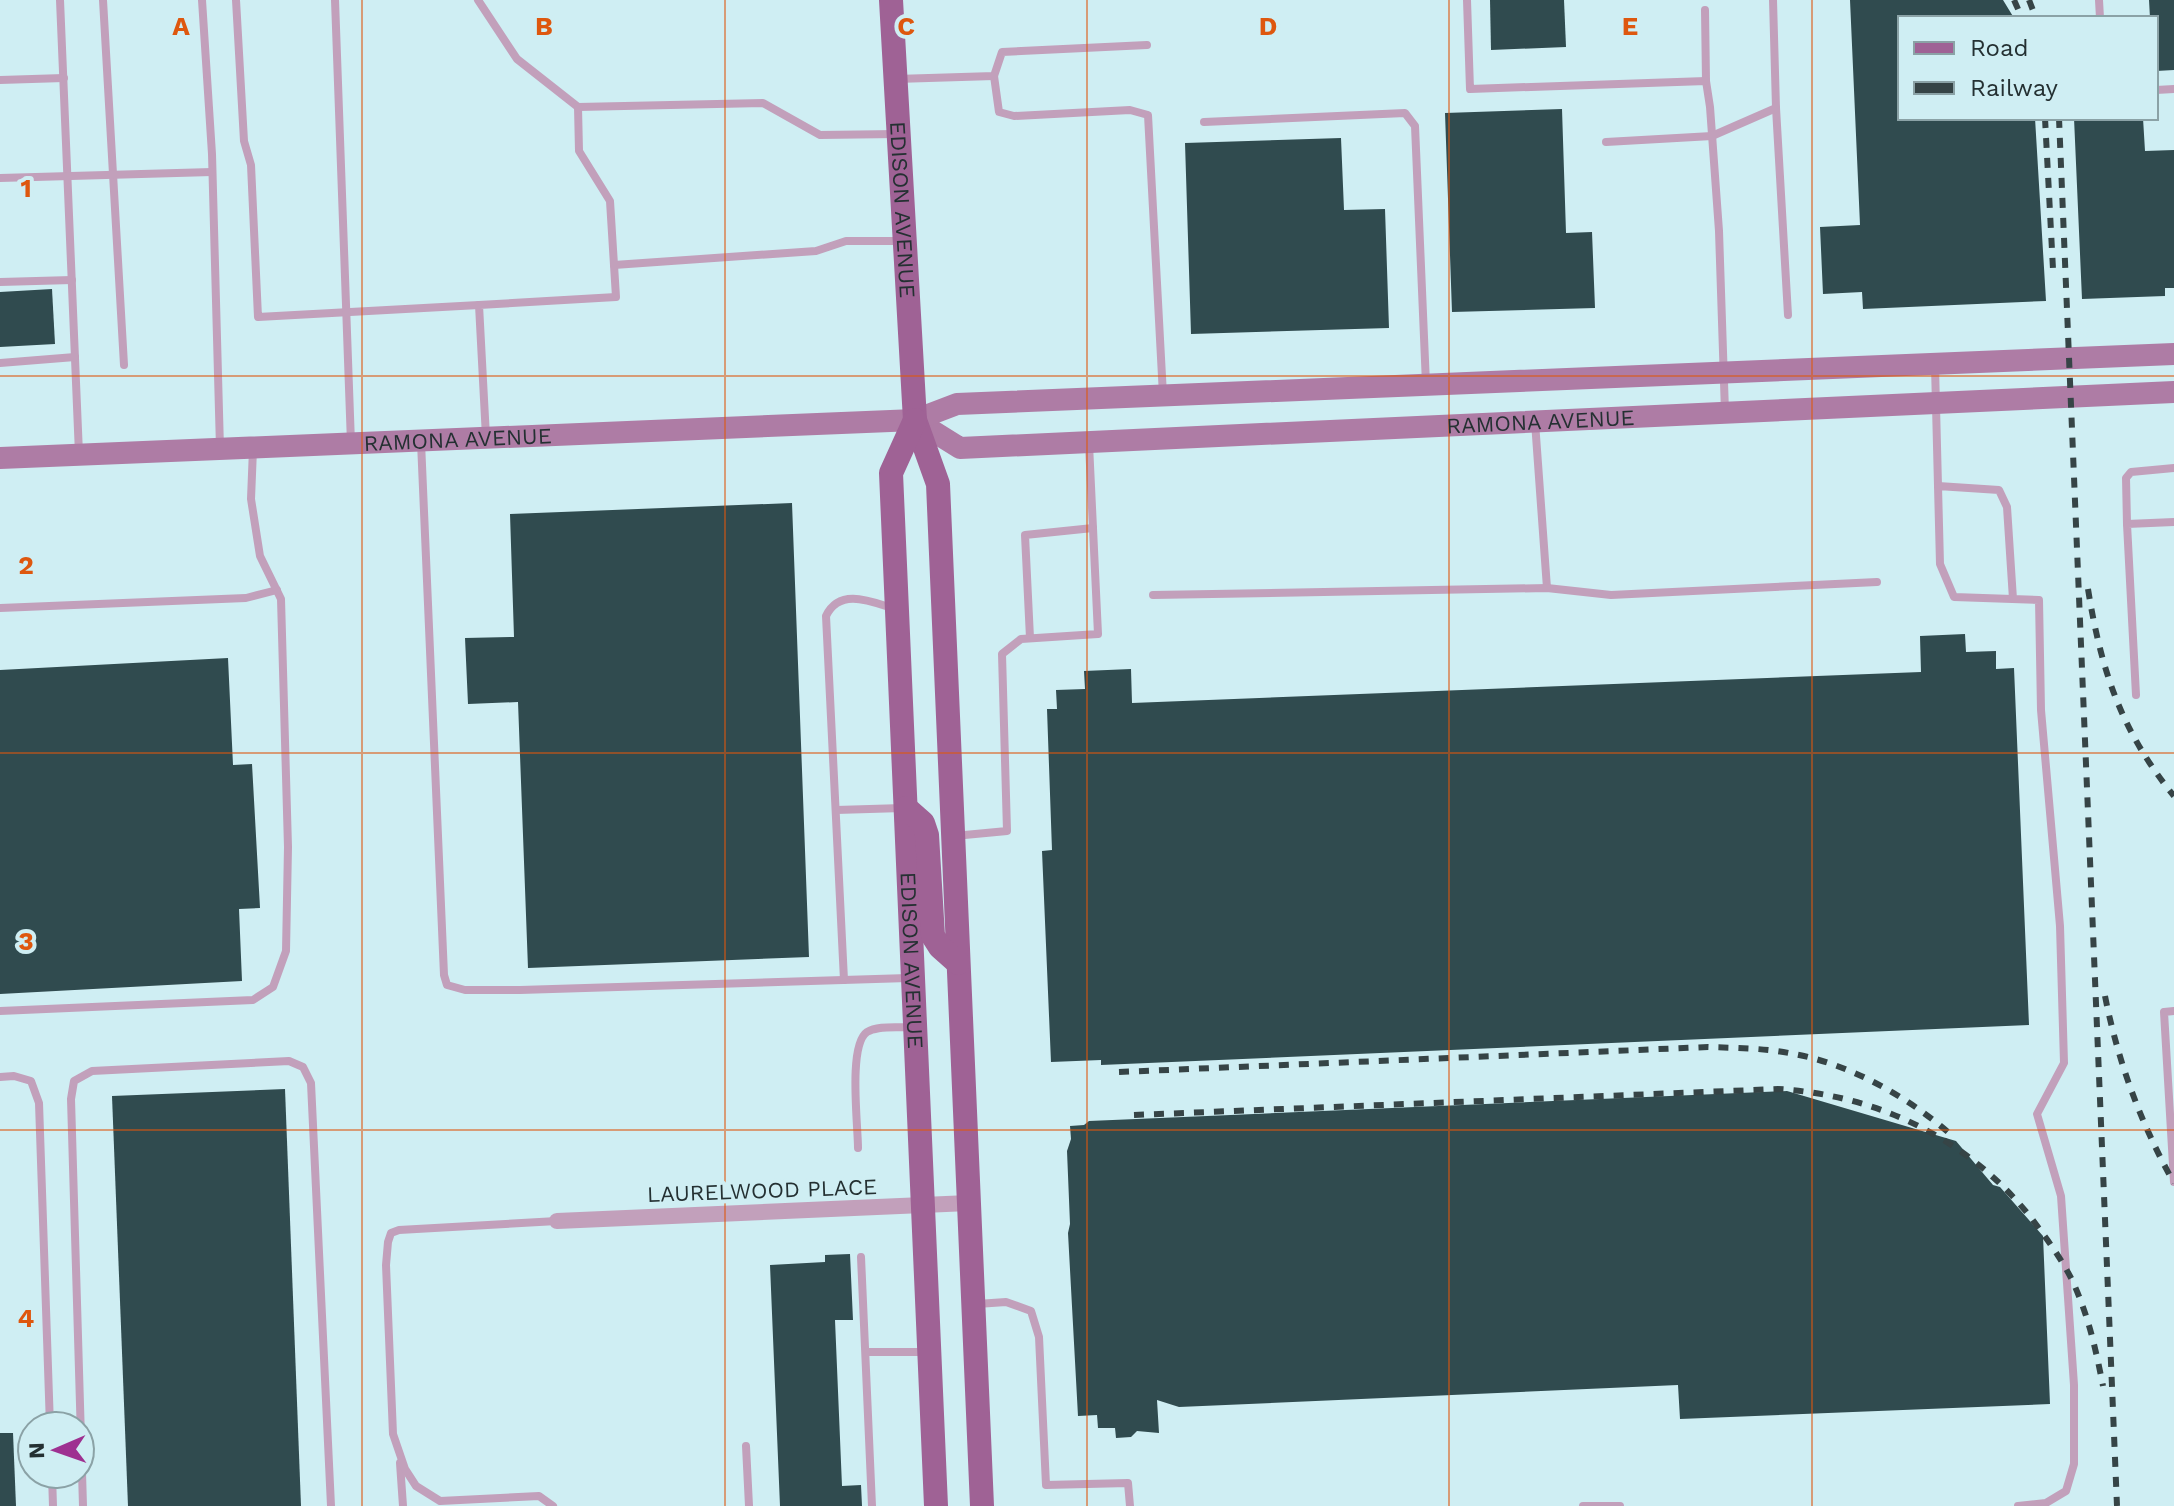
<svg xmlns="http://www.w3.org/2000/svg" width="2174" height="1506" viewBox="0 0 2174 1506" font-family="'Work Sans',sans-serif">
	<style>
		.building { fill: #304b4f }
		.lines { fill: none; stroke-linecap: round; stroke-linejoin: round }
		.service { stroke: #c2a0bb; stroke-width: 8 }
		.minor { stroke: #c2a0bb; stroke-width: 16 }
		.secondary { stroke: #ae7ca5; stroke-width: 22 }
		.primary { stroke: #9f6295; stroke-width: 24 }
		.rail { stroke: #364446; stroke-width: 6; stroke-dasharray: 10 10; stroke-linecap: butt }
		.grid { fill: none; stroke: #de570e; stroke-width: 2; stroke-opacity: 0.55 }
		.labels { text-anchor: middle; stroke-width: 8; stroke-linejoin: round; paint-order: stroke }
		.street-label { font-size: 22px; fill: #243032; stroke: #cfeef3 }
		.grid-label { font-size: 26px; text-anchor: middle; font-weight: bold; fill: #de570e; stroke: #cfeef3; stroke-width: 8; stroke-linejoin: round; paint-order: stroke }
	</style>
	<rect width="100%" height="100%" fill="#cfeef3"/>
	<!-- building -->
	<g class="building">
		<path d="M1490,0H1564L1566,47L1491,50Z"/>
		<path d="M1850,0H2003L2014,18H1900V118H2035L2046,301L1863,309L1862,292L1823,294L1820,227L1860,225Z"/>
		<path d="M2149,0H2174V70L2156,71V18H2150Z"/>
		<path d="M1562,109L1566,233L1592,232L1595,308L1452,312L1445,113Z"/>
		<path d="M2074,118H2143L2145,151L2174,150V288H2165V296L2082,299Z"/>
		<path d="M1341,138L1344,210L1385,209L1389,328L1191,334L1185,143Z"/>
		<path d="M52,289L55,344L0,347V292Z"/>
		<path d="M792,503L809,957L528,968L518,702L468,704L465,638L514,637L510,514Z"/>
		<path d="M1965,634L1966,652L1996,651V669L2014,668L2029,1025L1101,1065V1060L1051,1062L1042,851L1052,850L1047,709H1057L1056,690L1085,689L1084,671L1131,669L1132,703L1921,672L1920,636Z"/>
		<path d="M228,658L233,765L252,764L260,908L239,909L242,981L0,994V670Z"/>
		<path d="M285,1089L301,1506H128L112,1096Z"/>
		<path d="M1787,1091L1956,1141L1993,1185L2000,1187L2043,1236L2050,1404L1680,1419L1678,1385L1179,1407L1157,1400L1159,1433L1137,1431L1131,1437L1116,1438L1115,1428H1098L1097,1415L1078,1416L1068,1233L1070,1224L1067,1151L1071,1139L1070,1126L1084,1125L1089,1121Z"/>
		<path d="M850,1254L853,1320H835L842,1486L861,1485L862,1506H780L770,1265L825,1262V1255Z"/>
		<path d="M0,1433H13L16,1506H0Z"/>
	</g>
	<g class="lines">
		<!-- service -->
		<g class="service">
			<path d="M60,0L79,454"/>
			<path d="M103,0L124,365"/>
			<path d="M202,0L212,154L220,448"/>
			<path d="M236,0L244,141L251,165L258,317L479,305"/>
			<path d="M335,0L351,443"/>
			<path d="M478,0L517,59L578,107L763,103L820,135L897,134"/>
			<path d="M1467,0L1470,89L1706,81L1710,107L1719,231L1725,412"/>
			<path d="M2099,0L2100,18"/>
			<path d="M1705,10L1706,81"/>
			<path d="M994,76L999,112L1014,116L1130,110L1148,115L1163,395"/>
			<path d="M896,79L994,76L1002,52L1147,45"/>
			<path d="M0,80L64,78"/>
			<path d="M2156,90L2174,89"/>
			<path d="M1776,108L1788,315"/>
			<path d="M1204,122L1405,113L1415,126L1426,384"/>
			<path d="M1606,142L1712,136L1776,108L1773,0"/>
			<path d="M0,178L212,172"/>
			<path d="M614,265L816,251L846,241H903"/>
			<path d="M0,282L72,280"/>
			<path d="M0,363L75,357"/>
			<path d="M1935,366L1938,486"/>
			<path d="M1535,422L1547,588"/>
			<path d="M486,437L479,305L616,297L610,201L579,151L578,107"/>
			<path d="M421,442L444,975L447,985L465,990H520L908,978"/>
			<path d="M2127,524L2126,478L2131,472L2174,468"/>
			<path d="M1153,595L1547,588L1611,595L1877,582"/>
			<path d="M2013,599L2007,507L1999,490L1938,486L1940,564L1954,597L2039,600L2041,710L2060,926L2064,1063L2037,1114L2061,1196L2074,1385V1464L2066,1491L2046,1503L2018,1506"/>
			<path d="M0,608L246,598L277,590"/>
			<path d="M1030,638L1025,535L1093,528"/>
			<path d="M2136,695L2127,524L2174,522"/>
			<path d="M836,810L903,808"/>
			<path d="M954,836L1007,831L1002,654L1021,639L1098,634L1089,444"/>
			<path d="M844,980L826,616C840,587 872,602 895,609"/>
			<path d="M0,1011L253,1000L273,987L286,951L288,847L281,599L260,556L251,499L253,449"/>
			<path d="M2174,1011L2164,1012L2174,1182"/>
			<path d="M0,1077L14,1076L31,1081L39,1103L50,1426"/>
			<path d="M858,1148C858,1125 848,1045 867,1032C878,1025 898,1028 910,1027"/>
			<path d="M861,1257L872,1506"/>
			<path d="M977,1304L1006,1302L1031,1311L1039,1337L1046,1485L1128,1483L1130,1506"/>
			<path d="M866,1352H928"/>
			<path d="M746,1446L749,1506"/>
			<path d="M400,1463L403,1506"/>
			<path d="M52,1474L53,1506"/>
			<path d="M83,1506L71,1099L74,1081L92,1071L289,1061L303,1067L311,1083L331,1506"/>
			<path d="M553,1506L539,1496L440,1501L416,1486L405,1469L393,1434L386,1265L388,1242L391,1233L399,1230L557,1221"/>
			<path d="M1583,1506H1620"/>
		</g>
		<!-- minor -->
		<path class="minor" d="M557,1221L969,1203"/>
		<!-- secondary -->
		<g class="secondary">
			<path id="s1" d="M915,420L960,448L2174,392"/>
			<path id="s2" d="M0,458L915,420L957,404L2174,354"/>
		</g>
		<!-- primary -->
		<g class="primary">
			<path id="s3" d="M891,0L915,420L938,484L982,1506"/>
			<path id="s4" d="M915,420L891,473L936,1506"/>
			<path d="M906,808L923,823L927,835L933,936L940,947L958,963"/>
		</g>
		<!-- rail -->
		<g class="rail">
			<path d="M2014,0L2022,18"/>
			<path d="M2029,0L2036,18"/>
			<path d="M2045,118L2053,269"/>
			<path d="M2059,118L2117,1506"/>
			<path d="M2088,589C2101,670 2121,731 2174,796"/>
			<path d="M2105,996C2118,1062 2141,1124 2174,1183"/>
			<path d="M1119,1072L1708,1047C1735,1048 1763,1048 1789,1053C1848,1063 1905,1095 1949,1133"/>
			<path d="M1134,1115L1778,1089C1879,1095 1970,1140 2032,1219C2047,1239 2061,1258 2072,1280C2088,1314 2096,1350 2103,1386"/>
		</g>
	</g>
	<!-- grid -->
	<path class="grid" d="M362,0V1506M725,0V1506M1087,0V1506M1449,0V1506M1812,0V1506M0,376H2174M0,753H2174M0,1130H2174"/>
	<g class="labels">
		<!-- street labels -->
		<g class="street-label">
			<text dy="8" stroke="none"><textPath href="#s3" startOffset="210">EDISON AVENUE</textPath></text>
			<text dy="8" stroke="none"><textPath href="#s1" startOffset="634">RAMONA AVENUE</textPath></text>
			<text dy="8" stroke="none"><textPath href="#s2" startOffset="458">RAMONA AVENUE</textPath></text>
			<text dy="8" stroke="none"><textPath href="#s4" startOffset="546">EDISON AVENUE</textPath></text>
			<text transform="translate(762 1190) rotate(-2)" y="8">LAURELWOOD PLACE</text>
		</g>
	</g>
	<g class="grid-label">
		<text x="181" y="35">A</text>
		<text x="544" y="35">B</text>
		<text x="906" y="35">C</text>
		<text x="1268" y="35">D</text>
		<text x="1630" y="35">E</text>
		<text x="26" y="197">1</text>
		<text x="26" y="574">2</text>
		<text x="26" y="950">3</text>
		<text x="26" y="1327">4</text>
	</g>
	<!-- legend -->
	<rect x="1898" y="16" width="260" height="104" fill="#cfeef3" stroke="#8ba2a6" stroke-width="2"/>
	<rect x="1914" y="42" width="40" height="12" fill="#9f6295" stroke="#8ba2a6" stroke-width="2"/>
	<text x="1970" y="56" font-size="24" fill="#243032">Road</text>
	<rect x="1914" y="82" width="40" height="12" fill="#364446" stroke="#8ba2a6" stroke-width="2"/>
	<text x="1970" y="96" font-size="24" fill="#243032">Railway</text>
	<!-- north arrow -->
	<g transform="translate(56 1450) rotate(268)"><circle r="38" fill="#cfeef3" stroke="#8ba2a6" stroke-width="2"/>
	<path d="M0-6L14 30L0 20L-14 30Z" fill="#9e3191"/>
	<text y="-12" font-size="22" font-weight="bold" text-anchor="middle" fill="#243032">N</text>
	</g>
</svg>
